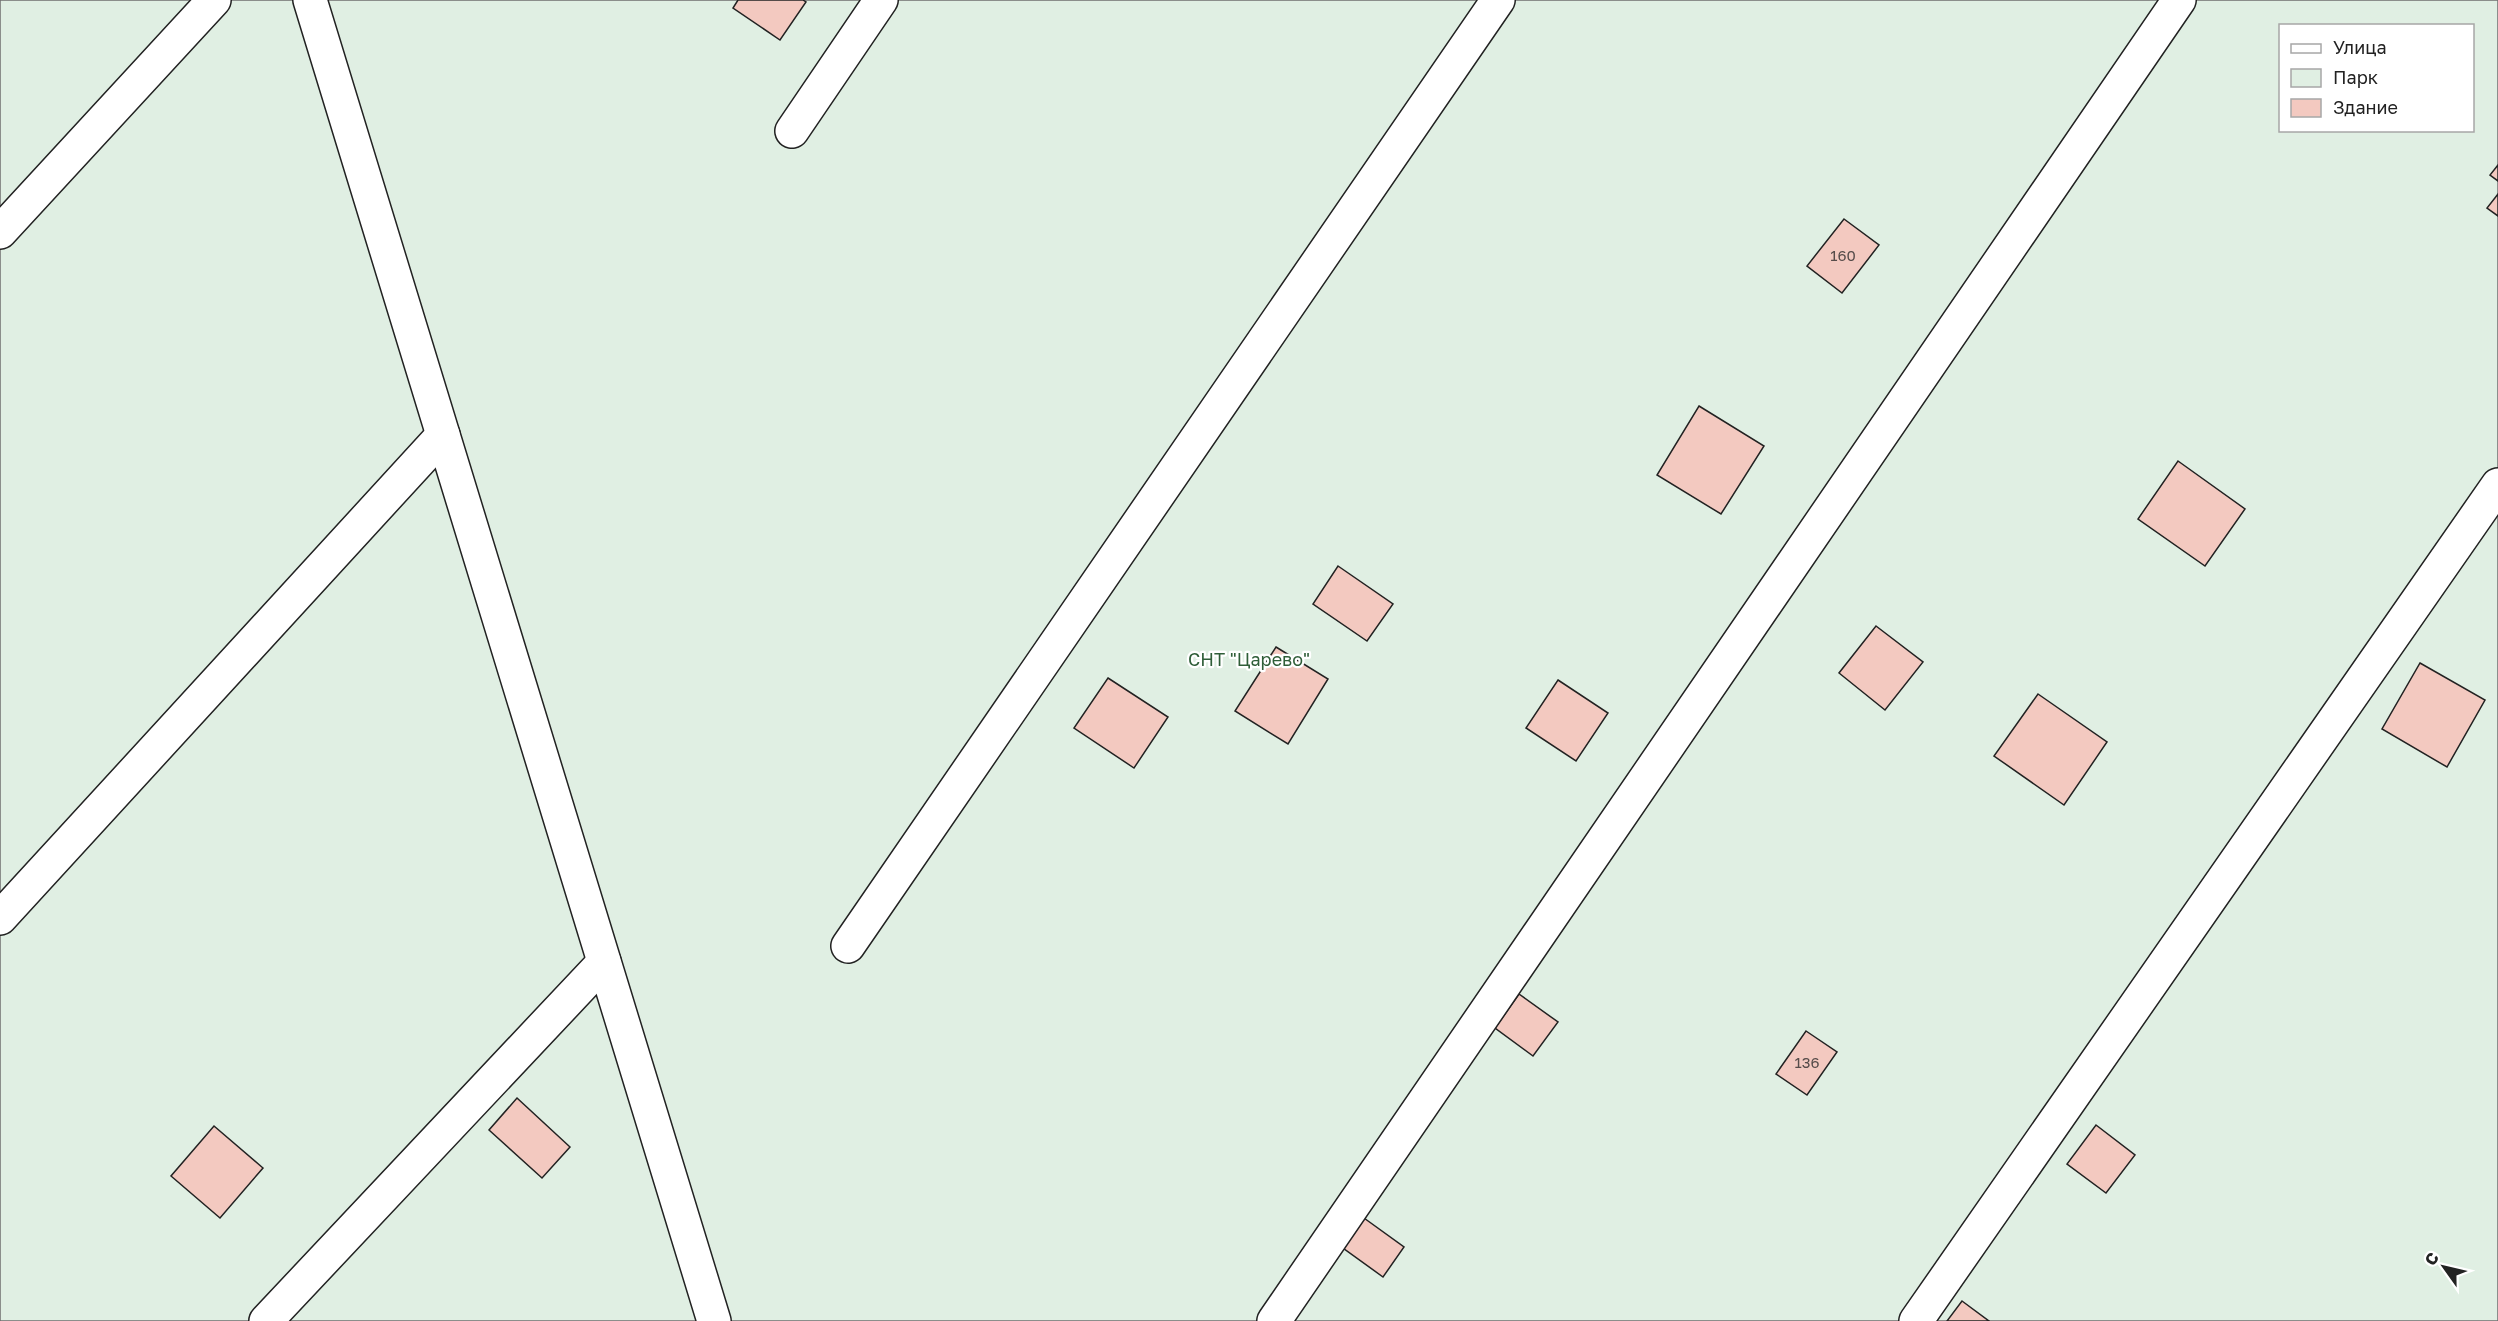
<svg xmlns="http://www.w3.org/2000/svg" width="2498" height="1321" viewBox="0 0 2498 1321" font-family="'Golos Text',sans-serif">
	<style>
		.green { fill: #e0efe3; stroke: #6f6f6f; stroke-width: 1.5; fill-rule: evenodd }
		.building { fill: #f3c9c0; stroke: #222; stroke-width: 1.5 }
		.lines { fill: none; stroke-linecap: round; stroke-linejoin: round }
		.minor-casing { stroke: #222; stroke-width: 36 }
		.minor { stroke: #fff; stroke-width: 33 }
		.labels { text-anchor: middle; stroke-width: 4.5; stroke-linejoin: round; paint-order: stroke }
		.number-label { font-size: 15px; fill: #564c4a }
		.park-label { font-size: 18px; fill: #2f5e38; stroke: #fff }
	</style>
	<rect width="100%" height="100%" fill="#fff"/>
	<!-- green -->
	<path class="green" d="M0,0H2498V1321H0ZM2280,26H2472V130H2280Z"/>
	<!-- building -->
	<g class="building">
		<path d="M738,0H803L806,2L780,40L733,8Z"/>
		<path d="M2498,165V181L2490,175Z"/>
		<path d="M2498,194V216L2487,208Z"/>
		<path d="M1844,219L1879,245L1842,293L1807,266Z"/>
		<path d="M1699,406L1764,446L1721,514L1657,475Z"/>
		<path d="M2178,461L2245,509L2205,566L2138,519Z"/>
		<path d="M1338,566L1393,604L1367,641L1313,604Z"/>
		<path d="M1876,626L1923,662L1885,710L1839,673Z"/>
		<path d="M1276,647L1328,679L1288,744L1235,711Z"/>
		<path d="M2420,663L2485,700L2447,767L2382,729Z"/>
		<path d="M1108,678L1168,717L1134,768L1074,728Z"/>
		<path d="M1558,680L1608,713L1576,761L1526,728Z"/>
		<path d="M2038,694L2107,742L2064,805L1994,756Z"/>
		<path d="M1519,994L1558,1022L1533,1056L1495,1028Z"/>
		<path d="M1806,1031L1837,1052L1807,1095L1776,1074Z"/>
		<path d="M517,1098L570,1147L542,1178L489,1130Z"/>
		<path d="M2096,1125L2135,1155L2106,1193L2067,1164Z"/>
		<path d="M214,1126L263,1168L220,1218L171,1176Z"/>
		<path d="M1357,1213L1404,1247L1383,1277L1336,1243Z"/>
		<path d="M1962,1301L1989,1321H1947Z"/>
	</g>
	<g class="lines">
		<defs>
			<g id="minor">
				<path d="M310,0L714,1321"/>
				<path d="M792,131L881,0"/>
				<path d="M0,232L214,0"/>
				<path d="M0,918L443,435"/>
				<path d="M848,946L1498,0"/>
				<path d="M266,1321L604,962"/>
				<path d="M1274,1321L2179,0"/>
				<path d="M1916,1321L2498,485"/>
			</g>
		</defs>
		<!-- minor casing -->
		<use href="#minor" class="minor-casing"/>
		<!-- minor -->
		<use href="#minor" class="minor"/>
	</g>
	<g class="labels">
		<!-- number labels -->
		<g class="number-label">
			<text x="1843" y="261">160</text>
			<text x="1807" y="1068">136</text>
		</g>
		<!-- park labels -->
		<g class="park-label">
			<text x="1249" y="666">СНТ "Царево"</text>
		</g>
	</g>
	<!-- legend -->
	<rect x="2279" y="24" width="195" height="108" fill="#ffffff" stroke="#a7a7a7" stroke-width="1.5"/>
	<rect x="2291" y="44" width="30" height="9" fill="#ffffff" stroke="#a7a7a7" stroke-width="1.5"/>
	<text x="2333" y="54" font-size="18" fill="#222222">Улица</text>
	<rect x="2291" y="69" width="30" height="18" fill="#e0efe3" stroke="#a7a7a7" stroke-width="1.5"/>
	<text x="2333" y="84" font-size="18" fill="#222222">Парк</text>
	<rect x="2291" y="99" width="30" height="18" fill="#f3c9c0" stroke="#a7a7a7" stroke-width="1.5"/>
	<text x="2333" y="114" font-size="18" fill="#222222">Здание</text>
	<!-- north arrow -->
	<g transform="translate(2444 1267) rotate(304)" stroke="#ffffff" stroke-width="4.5" paint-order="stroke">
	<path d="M0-4.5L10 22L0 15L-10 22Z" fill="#222222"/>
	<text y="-9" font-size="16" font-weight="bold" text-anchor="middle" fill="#222222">С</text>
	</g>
</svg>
